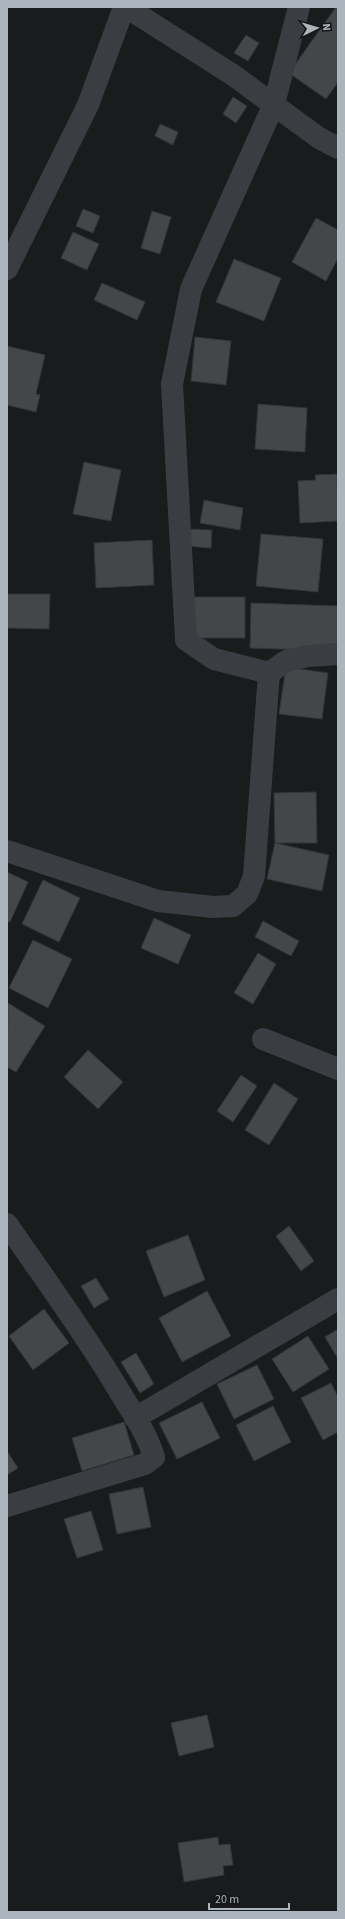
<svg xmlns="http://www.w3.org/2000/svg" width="345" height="1919" viewBox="0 0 345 1919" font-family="'Source Sans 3',sans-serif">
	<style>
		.building { fill: #44464a; stroke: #343539 }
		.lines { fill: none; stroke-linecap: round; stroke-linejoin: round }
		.minor { stroke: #3b3d42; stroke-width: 22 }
	</style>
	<rect width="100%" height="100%" fill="#1a1b1d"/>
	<!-- building -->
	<g class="building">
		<path d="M336,7H338V82L326,99L289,73Z"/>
		<path d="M246,35L259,43L248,61L234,53Z"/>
		<path d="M233,97L247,106L236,123L223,114Z"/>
		<path d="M160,124L178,132L173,145L155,136Z"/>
		<path d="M83,209L100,216L93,233L76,226Z"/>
		<path d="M152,211L171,217L160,254L141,248Z"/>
		<path d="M316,218L338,230V258L326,281L292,262Z"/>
		<path d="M73,232L99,244L87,270L61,258Z"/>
		<path d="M234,259L281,278L264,321L216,302Z"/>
		<path d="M102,283L145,302L137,320L94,300Z"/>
		<path d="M195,337L231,341L226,385L191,381Z"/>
		<path d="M7,346L45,355L36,394L40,395L36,412L7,405Z"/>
		<path d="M258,404L307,408L305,452L255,449Z"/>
		<path d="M84,462L121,470L111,521L73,514Z"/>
		<path d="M337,474L338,521L300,523L298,481L316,480L315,475Z"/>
		<path d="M204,500L243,508L240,530L200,523Z"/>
		<path d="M187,529L212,530L211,548L186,546Z"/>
		<path d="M261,534L323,539L318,592L256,586Z"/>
		<path d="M152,540L154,585L96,588L94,543Z"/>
		<path d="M7,594H50L49,629L7,628Z"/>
		<rect x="188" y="597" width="57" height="41"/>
		<path d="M251,603L338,606V651L250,648Z"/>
		<path d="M286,667L328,673L322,719L279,714Z"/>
		<path d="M316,792L317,843H275L274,793Z"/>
		<path d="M275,843L329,855L322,891L267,879Z"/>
		<path d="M7,872L28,882L10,922L7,921Z"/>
		<path d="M43,880L80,898L59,942L22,924Z"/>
		<path d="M154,918L191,935L178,964L141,948Z"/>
		<path d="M263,921L299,941L291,956L255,937Z"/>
		<path d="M33,940L72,959L48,1008L9,988Z"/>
		<path d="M258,953L276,964L253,1004L234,993Z"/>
		<path d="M8,1003L45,1026L16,1072L7,1067Z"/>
		<path d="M88,1050L123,1082L98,1109L64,1077Z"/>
		<path d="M241,1075L257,1086L233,1122L217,1111Z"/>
		<path d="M274,1083L298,1099L269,1145L245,1130Z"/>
		<path d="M289,1226L314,1261L301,1271L276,1236Z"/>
		<path d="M188,1235L205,1280L164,1297L146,1251Z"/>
		<path d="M96,1278L109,1299L94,1308L81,1286Z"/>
		<path d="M207,1291L231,1336L182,1362L159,1318Z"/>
		<path d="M44,1309L69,1343L33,1370L9,1336Z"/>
		<path d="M338,1329V1359L325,1337Z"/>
		<path d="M308,1336L329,1369L293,1392L272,1359Z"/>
		<path d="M136,1353L154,1384L140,1393L121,1362Z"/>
		<path d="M257,1365L274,1399L234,1419L217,1384Z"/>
		<path d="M331,1383L338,1397V1432L323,1440L301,1398Z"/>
		<path d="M202,1402L220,1438L177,1459L159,1423Z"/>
		<path d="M273,1406L291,1442L254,1461L236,1425Z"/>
		<path d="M124,1422L134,1455L82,1471L72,1438Z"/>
		<path d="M7,1451L18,1468L7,1475Z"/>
		<path d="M143,1487L151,1527L117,1534L109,1494Z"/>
		<path d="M91,1511L103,1550L77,1558L64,1519Z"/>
		<path d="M207,1715L214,1747L179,1756L171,1723Z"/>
		<path d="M218,1837L219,1845L230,1844L233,1865L223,1866L224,1875L184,1882L178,1843Z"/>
	</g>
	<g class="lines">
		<!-- minor -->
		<g class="minor">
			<path d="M126,7L233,75L319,138L338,148"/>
			<path d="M7,269L88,105L124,7"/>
			<path d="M269,673L286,661L308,656L338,654"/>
			<path d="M7,851L158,901L213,907L233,906L247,894L254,876L269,673L214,659L186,640L172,384L191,289L274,104L299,7"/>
			<path d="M263,1039L338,1069"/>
			<path d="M7,1224C45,1279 84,1332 118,1389C131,1411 147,1433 154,1457L145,1464L7,1506"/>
			<path d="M135,1418L338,1299"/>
		</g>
	</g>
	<!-- border -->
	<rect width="345" height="1919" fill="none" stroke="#acb4bd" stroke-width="16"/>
	<!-- north arrow -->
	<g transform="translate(317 28) rotate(85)" stroke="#151618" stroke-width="3" paint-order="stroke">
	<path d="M0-3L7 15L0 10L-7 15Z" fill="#acb4bd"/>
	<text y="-6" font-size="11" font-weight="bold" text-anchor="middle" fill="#acb4bd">N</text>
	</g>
	<!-- scale -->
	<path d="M209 1903v6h80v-6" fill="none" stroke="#acb4bd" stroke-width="2"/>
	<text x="215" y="1903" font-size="12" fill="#acb4bd" stroke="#151618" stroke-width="3" paint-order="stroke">20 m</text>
</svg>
